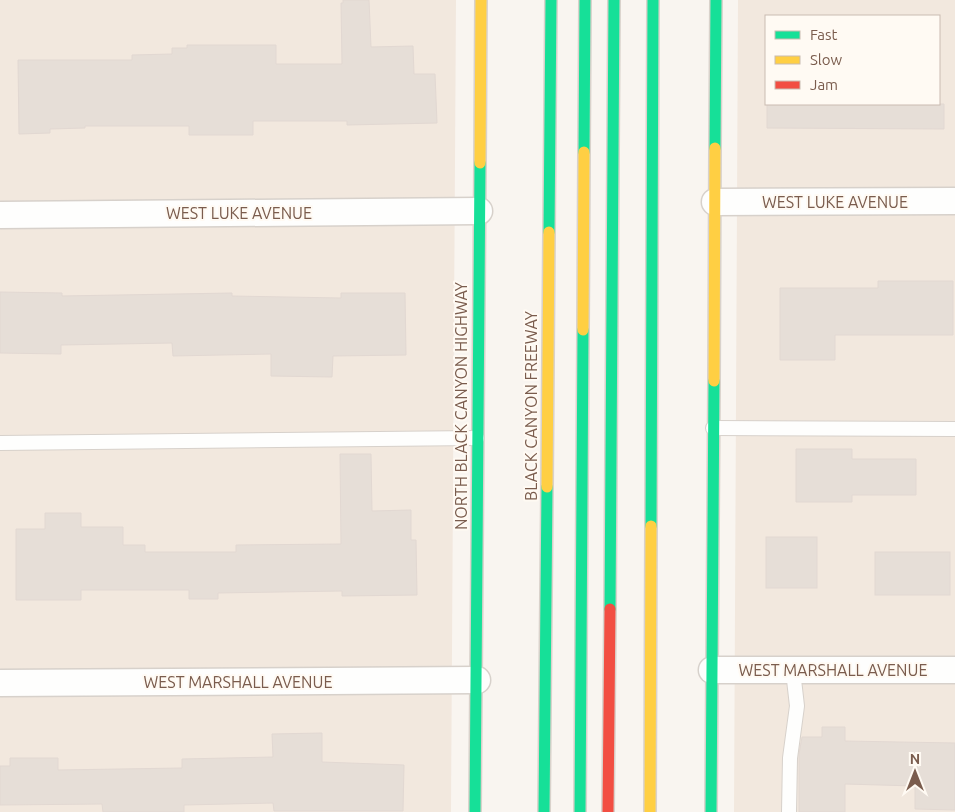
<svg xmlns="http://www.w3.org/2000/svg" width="955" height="812" viewBox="0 0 955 812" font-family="Ubuntu,sans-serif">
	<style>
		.residential { fill: #f2e8de; fill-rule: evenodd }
		.building { fill: #e6ded7; stroke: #e2d8d2 }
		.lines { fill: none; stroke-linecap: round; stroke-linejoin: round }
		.lane-casing { stroke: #d7d1cb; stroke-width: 16 }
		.street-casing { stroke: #d7d1cb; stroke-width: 29 }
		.fast-casing { stroke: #d9d2cb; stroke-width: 14 }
		.slow-casing { stroke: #d9d2cb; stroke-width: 14 }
		.jam-casing { stroke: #d9d2cb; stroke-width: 14 }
		.lane { stroke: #fefefd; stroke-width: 14 }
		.street { stroke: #fefefd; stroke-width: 26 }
		.fast { stroke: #16e098; stroke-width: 11 }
		.slow { stroke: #ffcf43; stroke-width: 11 }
		.jam { stroke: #f24e42; stroke-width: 11 }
		.labels { text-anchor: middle; stroke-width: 4; stroke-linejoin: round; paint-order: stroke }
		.street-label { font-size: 16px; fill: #7a5c4d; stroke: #fffaf3 }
	</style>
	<rect width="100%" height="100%" fill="#f9f5f0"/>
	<!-- residential -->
	<g class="residential">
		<path d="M0,0H456L451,812H0Z"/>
		<path d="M738,0H955V812H734ZM766,16H939V104H766Z"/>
	</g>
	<!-- building -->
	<g class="building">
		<path d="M343,0H369L371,47L413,46L414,74H435L437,123L347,125V121H253V135H189V126H85V128L50,129V133L19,134L18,60H132V55L172,54V48H187V45H276V64H342L341,3H343Z"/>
		<path d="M767,104H944V129L767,128Z"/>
		<path d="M878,281H953V335H835V360H780V288H878Z"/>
		<path d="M0,292L62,293V296L232,293V296L341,298V293H405L406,355L333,356L332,377L271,376V354L173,356L172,343L61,345V354L0,353Z"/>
		<path d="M796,449H852V459H916V495H852V502H796Z"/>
		<path d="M340,454H371L372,511L411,510V540H416L417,595L342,596V591L218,593V599H189V590H81V600H16V529H45V513H81V527H123V545H145V552H236V545L341,544Z"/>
		<rect x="766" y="537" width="51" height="51"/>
		<rect x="875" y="552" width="75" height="43"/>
		<path d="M822,727H845V741L955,743V810L915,809V786L845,784V812H799V754L802,737H822Z"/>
		<path d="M322,733V762L404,765L403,811H274L273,803L184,805V812H103L102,804L0,805V766H10V758H58V770L182,768V759L273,757L272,734Z"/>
	</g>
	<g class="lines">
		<defs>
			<g id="lane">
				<path d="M713,428L955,429"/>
				<path d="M0,443L477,438"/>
				<path d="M789,812L790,758L797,706L793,671"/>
			</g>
			<g id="street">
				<path d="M715,202L955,201"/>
				<path d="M0,215L479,211"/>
				<path d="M712,670H955"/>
				<path d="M0,683L477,680"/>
			</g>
			<g id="fast">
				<path d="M715,148L716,0"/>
				<path d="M584,152L585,0"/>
				<path d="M549,232L551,0"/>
				<path d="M651,526L653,0"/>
				<path d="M610,609L614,0"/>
				<path d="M475,812L480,163"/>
				<path d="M544,812L547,487"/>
				<path d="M580,812L583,330"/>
				<path d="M711,812L714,381"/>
			</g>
			<g id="slow">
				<path d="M480,163L481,0"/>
				<path d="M583,330L584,152"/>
				<path d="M714,381L715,148"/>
				<path d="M547,487L549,232"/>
				<path d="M650,812L651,526"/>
			</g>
			<path id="jam" d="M608,812L610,609"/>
		</defs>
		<!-- lane casing -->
		<use href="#lane" class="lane-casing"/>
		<!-- street casing -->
		<use href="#street" class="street-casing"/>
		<!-- fast casing -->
		<use href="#fast" class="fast-casing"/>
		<!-- slow casing -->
		<use href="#slow" class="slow-casing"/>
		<!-- jam casing -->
		<use href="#jam" class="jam-casing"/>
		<!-- lane -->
		<use href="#lane" class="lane"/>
		<!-- street -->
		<use href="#street" class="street"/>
		<!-- fast -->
		<use href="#fast" class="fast"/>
		<!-- slow -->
		<use href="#slow" class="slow"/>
		<!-- jam -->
		<use href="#jam" class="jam"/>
	</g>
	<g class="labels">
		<!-- street labels -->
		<g class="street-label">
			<text x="835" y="208">WEST LUKE AVENUE</text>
			<text x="239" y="219">WEST LUKE AVENUE</text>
			<text transform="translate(461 406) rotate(-90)" y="6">NORTH BLACK CANYON HIGHWAY</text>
			<text transform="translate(531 406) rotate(-90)" y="6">BLACK CANYON FREEWAY</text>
			<text x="833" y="676">WEST MARSHALL AVENUE</text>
			<text x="238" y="688">WEST MARSHALL AVENUE</text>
		</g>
	</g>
	<!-- legend -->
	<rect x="765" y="15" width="175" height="90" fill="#fffaf3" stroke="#cabbb1"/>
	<rect x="775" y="31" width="25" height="8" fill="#16e098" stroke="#cabbb1"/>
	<text x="810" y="40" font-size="15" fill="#7a5c4d">Fast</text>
	<rect x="775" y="56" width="25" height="8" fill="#ffcf43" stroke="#cabbb1"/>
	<text x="810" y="65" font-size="15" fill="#7a5c4d">Slow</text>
	<rect x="775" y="81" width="25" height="8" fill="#f24e42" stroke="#cabbb1"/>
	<text x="810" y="90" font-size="15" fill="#7a5c4d">Jam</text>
	<!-- north arrow -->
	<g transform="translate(915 772)" stroke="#fffaf3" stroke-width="4" paint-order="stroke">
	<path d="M0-4L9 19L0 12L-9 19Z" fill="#7a5c4d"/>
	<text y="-8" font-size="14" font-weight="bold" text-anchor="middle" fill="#7a5c4d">N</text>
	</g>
</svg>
